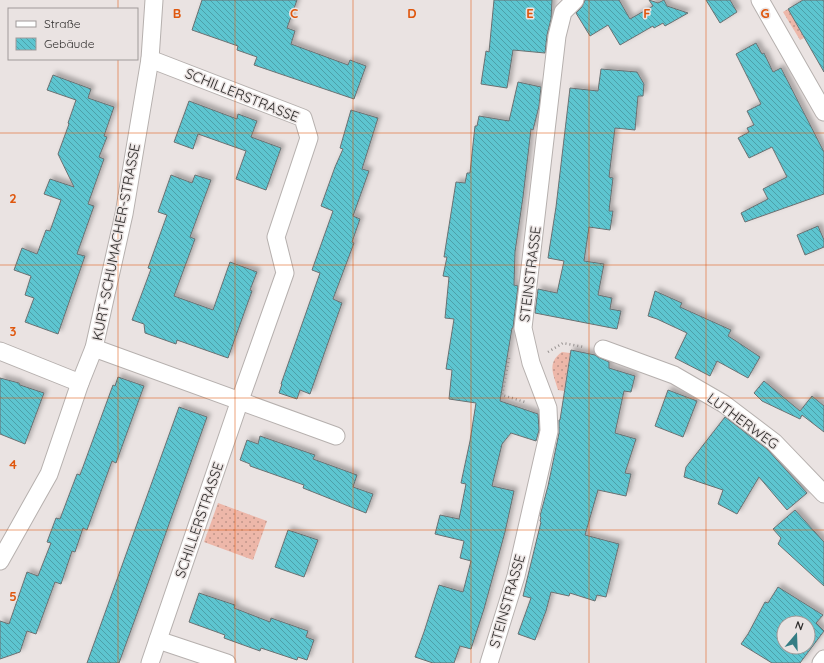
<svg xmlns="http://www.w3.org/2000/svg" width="824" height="663" viewBox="0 0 824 663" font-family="Quicksand,sans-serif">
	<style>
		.grass { fill: url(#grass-dots) }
		.building { fill: url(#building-back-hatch); stroke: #6b7172; fill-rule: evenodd; filter: url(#shadow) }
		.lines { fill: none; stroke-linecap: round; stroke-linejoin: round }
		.minor-casing { stroke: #b6b0ae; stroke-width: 19 }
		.path { stroke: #95908f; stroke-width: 2.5; stroke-dasharray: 1 3; stroke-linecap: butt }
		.minor { stroke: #fff; stroke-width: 17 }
		.grid { fill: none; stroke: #df570e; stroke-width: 1; stroke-opacity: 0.55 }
		.labels { text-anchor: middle; stroke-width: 3; stroke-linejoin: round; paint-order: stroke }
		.street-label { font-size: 14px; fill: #2f2d2c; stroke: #eae3e2 }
		.grid-label { font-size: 13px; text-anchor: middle; font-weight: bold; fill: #df570e; stroke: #eae3e2; stroke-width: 3; stroke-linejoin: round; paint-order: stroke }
	</style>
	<defs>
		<pattern id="grass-dots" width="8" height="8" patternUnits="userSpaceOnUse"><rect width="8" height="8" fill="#edb7a9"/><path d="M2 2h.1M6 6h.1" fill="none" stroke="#c0958a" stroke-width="1.8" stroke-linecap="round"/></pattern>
		<pattern id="building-back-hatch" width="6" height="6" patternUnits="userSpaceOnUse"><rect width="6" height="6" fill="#5dc5d0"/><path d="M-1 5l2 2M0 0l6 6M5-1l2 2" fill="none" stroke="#4da0a9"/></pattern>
		<filter id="shadow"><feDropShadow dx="3.5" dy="-3.5" stdDeviation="2" flood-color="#0004"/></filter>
	</defs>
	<rect width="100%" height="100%" fill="#eae3e2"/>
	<!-- grass -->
	<g class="grass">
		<path d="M788,9L804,38L800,40L783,12Z"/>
		<path d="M562,352L570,353L564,391L558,390C554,375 546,363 562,352Z"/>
		<path d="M218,503L267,521L253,560L204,542Z"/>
	</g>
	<!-- building -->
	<g class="building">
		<path d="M202,0H297L287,28L295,31L291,44L348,65L350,60L366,66L354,99L254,65L257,57L237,50L238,46L192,30Z"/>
		<path d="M494,0H552L551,19L547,35L545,53L513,50L507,88L481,84L486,51L489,52Z"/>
		<path d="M585,0H619L630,19L653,6L649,0L658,3L664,0L667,6L688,13L665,26L663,23L654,28L653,26L620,45L608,25L590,36L576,13L582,7Z"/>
		<path d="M706,0H730L737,12L720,23Z"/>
		<path d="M803,0H824V72L788,9Z"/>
		<path d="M756,43L762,54L764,53L773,72L781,68L824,152V194L745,222L741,213L768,199L763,189L787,177L772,147L749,158L738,138L749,132L747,128L754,125L747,111L761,104L736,54Z"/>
		<path d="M601,69L637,72L644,84L643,96H638L635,130L615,128L609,177L613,178L609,211H613L610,230L589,227L584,261L604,264L598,295L612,298L610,309L621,311L617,329L535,313L538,289L557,293L564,261L548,258L556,207L570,88L598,91Z"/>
		<path d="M53,75L91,89L88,98L114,107L104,136L107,137L99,157L104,159L88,204L94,206L77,254L85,256L58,334L25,322L34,298L25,295L31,276L14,270L22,248L37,254L46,230L50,231L61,200L44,194L50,179L74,187L58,154L69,124L68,123L76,100L47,90Z"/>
		<path d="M518,82L541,87L539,106L533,130L531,129L523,197L515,252L514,285L518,286L513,328H512L500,401L538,414L539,430L536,441L511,433L502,444L492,486L514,491L505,532L484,609L471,649L460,646L454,663H433L415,657L424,632L439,585L463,592L471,561L460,558L464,541L435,534L440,515L459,519L466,484L461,483L470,441L476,403L449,399L452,370L446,369L454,319L445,318L449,277L443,276L447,257H444L456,182L465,183L467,173H470L475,126H477L479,116L509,121Z"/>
		<path d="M189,101L237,119L238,114L257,121L251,137L281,148L266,190L236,179L246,151L198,134L193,149L174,142Z"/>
		<path d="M351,110L378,118L362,169L369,171L353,216L360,219L352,242L354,243L333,299L342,303L310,394L300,390L297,399L279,393L282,384H281L320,273L312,270L333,211L321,206L335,167L343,149L340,148Z"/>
		<path d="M171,175L192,183L195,175L211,180L190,237L195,239L174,296L213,310L230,262L257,272L250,290L252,291L228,358L177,340L176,344L145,333L144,324L132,320L151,269L148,268L167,215L158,212Z"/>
		<path d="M818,226L824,240V247L805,255L797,235Z"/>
		<path d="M655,291L682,303L680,307L731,330L728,336L736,341L760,357L748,378L717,361L710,376L675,358L687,333L657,319L648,316Z"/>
		<path d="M571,350L595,355L600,358L609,362V368L635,376L631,392L624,391L615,433L636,439L625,473L631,474L626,496L598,490L585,535L619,544L606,597L597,595L595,601L570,593L569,596L551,592L546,611L535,640L518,634L531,598L523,596L541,522L540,521L541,517L540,516L548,486L559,433V420H560Z"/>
		<path d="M118,377L144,386L116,463L112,461L87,530L83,528L75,552L72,551L61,584L55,582L36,634L27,631L20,652L0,659V621L9,624L27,572L38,576L51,543L47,542L56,518L60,519L77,474L80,475L113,385L115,386Z"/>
		<path d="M0,378L19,383L20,385L44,393L25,444L0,434Z"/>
		<path d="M764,381L800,411L812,396L824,406V432L802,415L800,419L762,401L754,393Z"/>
		<path d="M668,390L697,401L683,437L655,426Z"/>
		<path d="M179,407L207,417L146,589L119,663H87Z"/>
		<path d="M725,417L767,449L807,493L787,510L759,477L737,514L718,504L723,490L684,477L686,467Z"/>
		<path d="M260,436L315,455L313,459L357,475L353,487L373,494L366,513L303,488L304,485L250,466V464L240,460L247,440L258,444Z"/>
		<path d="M795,510L824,542V586L778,544L781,538L773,529Z"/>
		<path d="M288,530L318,540L304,577L275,567Z"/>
		<path d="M778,587L823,615L816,623L824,631L800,663H772L741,644L748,634L765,602L768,603ZM784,623H808V647H784Z"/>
		<path d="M199,593L235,605L234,608L270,622L271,618L308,631L306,637L314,640L307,660L298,657L297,660L261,648L260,651L224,638L225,635L189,622Z"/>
	</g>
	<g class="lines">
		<defs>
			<g id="minor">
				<path d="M760,0L824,112"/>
				<path d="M94,348L336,436"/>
				<path d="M603,349L674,375L724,404L774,442L824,494"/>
				<path d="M0,351L80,383"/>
				<path d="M0,561L49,474L80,383L94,348L124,214L150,59L154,0"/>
				<path d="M158,640L227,663"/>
				<path d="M150,663L240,400L285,273L276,237L309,138L303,118L150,59"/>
				<path d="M489,663L516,576L549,431L548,408L531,363L523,328L557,36L563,12L575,0"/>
				<path d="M821,663L824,659"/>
			</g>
		</defs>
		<!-- minor casing -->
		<use href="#minor" class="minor-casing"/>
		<!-- path -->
		<g class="path">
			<path d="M548,352L563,343L584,347"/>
			<path d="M509,358L502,395L525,402"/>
		</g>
		<!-- minor -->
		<use href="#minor" class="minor"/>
	</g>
	<!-- grid -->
	<path class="grid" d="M118,0V9M235,0V663M353,0V663M471,0V663M589,0V663M706,0V663M118,59V663M0,133H824M0,265H824M0,398H824M0,530H824"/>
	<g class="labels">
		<!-- street labels -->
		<g class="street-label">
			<text transform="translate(242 95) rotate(22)" y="5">SCHILLERSTRASSE</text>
			<text transform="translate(116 242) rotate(-79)" y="5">KURT-SCHUMACHER-STRASSE</text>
			<text transform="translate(530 274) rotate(-83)" y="5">STEINSTRASSE</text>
			<text transform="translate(743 421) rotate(36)" y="5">LUTHERWEG</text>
			<text transform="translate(199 520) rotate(-71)" y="5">SCHILLERSTRASSE</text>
			<text transform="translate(507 601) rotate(-74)" y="5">STEINSTRASSE</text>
		</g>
	</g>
	<g class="grid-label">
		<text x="177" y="18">B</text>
		<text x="294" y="18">C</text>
		<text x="412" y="18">D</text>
		<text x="530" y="18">E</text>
		<text x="647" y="18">F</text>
		<text x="765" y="18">G</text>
		<text x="13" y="203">2</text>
		<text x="13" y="336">3</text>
		<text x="13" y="469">4</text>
		<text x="13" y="601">5</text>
	</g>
	<!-- legend -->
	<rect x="8" y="8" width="130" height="52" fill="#eae3e2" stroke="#9f9a99"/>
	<rect x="16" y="21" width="20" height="6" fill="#ffffff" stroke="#9f9a99"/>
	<text x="44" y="28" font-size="12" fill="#2f2d2c">Straße</text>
	<rect x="16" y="38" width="20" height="12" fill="url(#building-back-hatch)" stroke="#9f9a99"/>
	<text x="44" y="48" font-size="12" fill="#2f2d2c">Gebäude</text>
	<!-- north arrow -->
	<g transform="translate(796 635) rotate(19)"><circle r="19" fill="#eae3e2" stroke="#9f9a99"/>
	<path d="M0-3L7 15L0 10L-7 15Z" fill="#357d84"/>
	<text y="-6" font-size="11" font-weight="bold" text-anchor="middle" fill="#2f2d2c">N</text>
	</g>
</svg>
